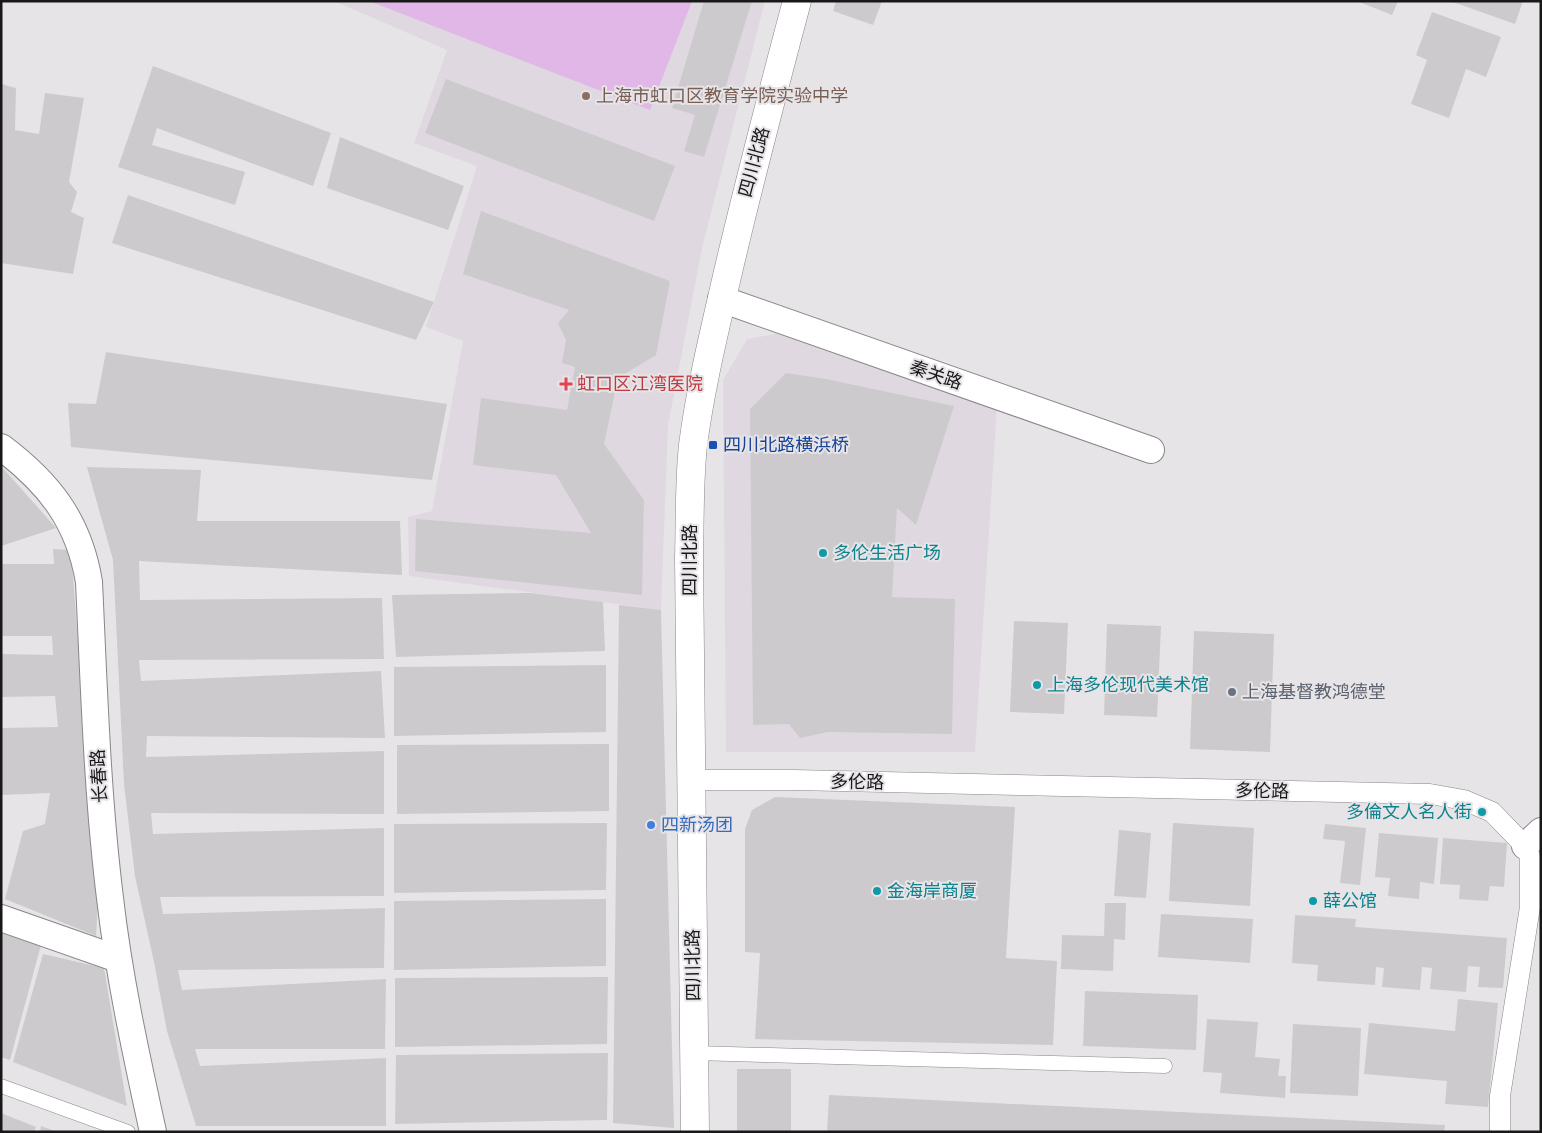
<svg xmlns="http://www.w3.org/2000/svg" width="1542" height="1133" viewBox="0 0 1542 1133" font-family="'IBM Plex Serif','Noto Sans SC',serif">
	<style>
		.built { fill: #e0d8e1 }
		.green { fill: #e0b7e6 }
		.building { fill: #cdcacd }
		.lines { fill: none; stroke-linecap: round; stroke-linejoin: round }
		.service-casing { stroke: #898689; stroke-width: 15 }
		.pedestrian-casing { stroke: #898689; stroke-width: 21 }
		.minor-casing { stroke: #898689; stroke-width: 28 }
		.secondary-casing { stroke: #898689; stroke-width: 29 }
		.service { stroke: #fff; stroke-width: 14 }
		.pedestrian { stroke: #fff; stroke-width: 20 }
		.minor { stroke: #fff; stroke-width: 26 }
		.secondary { stroke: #fff; stroke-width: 28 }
		.education-dot { fill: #8d6e63; stroke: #e7e4e7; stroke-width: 2 }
		.health-dot { fill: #e0444e; stroke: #e7e4e7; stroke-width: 2 }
		.transit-dot { fill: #1a4fb4; stroke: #e7e4e7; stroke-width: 2 }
		.culture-dot { fill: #0f9aa8; stroke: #e7e4e7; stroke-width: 2 }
		.worship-dot { fill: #6b7280; stroke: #e7e4e7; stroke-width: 2 }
		.shop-dot { fill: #3f7fe0; stroke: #e7e4e7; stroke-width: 2 }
		.labels { text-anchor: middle; stroke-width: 4; stroke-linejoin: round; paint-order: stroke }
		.education-label { font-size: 18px; fill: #785e54; stroke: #e7e4e7; text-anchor: start }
		.street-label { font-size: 18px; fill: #191819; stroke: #e7e4e7 }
		.health-label { font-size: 18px; fill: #be3a42; stroke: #e7e4e7; text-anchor: start }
		.transit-label { font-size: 18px; fill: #164399; stroke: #e7e4e7; text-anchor: start }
		.culture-label { font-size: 18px; fill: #0d838f; stroke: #e7e4e7; text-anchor: start }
		.worship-label { font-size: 18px; fill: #5b616d; stroke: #e7e4e7; text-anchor: start }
		.shop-label { font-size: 18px; fill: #366cbe; stroke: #e7e4e7; text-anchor: start }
	</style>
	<rect width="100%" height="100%" fill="#e7e4e7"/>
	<!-- built -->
	<g class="built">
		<path d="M334,1H765L702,248L668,426L661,610L409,576L408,517L432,511L463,341L426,327L477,166L414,143L447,50Z"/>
		<path d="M786,332L997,406L975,752H726L723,380L747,339Z"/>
	</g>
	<!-- green -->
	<path class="green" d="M369,1H692L650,110Z"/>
	<!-- building -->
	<g class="building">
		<path d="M704,1H752L704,157L684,151L695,115L672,108Z"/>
		<path d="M836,1H882L873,25L833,11Z"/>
		<path d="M1357,1H1398L1392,15Z"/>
		<path d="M1450,1H1523L1515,24Z"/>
		<path d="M1432,12L1501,37L1486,77L1466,69L1449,118L1411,104L1427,60L1416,55Z"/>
		<path d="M153,66L331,133L313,186L157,128L152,145L245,172L235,205L118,167Z"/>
		<path d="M446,79L675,166L654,221L425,133Z"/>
		<path d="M1,84L16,88L15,130L39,134L45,93L84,98L69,182L77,192L71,212L84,218L73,274L1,263Z"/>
		<path d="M340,137L464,186L448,230L327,188Z"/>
		<path d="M128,195L434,302L416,340L112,243Z"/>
		<path d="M481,211L670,281L656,355L618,378L604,444L644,500L642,595L415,571L416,519L591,533L556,475L473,465L481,398L567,410L575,367L562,363L566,340L558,323L569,310L463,274Z"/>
		<path d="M106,352L447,404L432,480L71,447L68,403L96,404Z"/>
		<path d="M786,373L826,379L954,406L916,525L897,508L892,597L955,599L952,734L828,732L800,738L789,724L753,725L750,409Z"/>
		<path d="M1,466L56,528L1,546Z"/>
		<path d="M87,467L201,470L197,521H400L402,575L139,561L140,600L382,598L384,659L139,660L141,681L381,671L385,738L147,736L146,757L384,751V814L151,813L153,834L384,828V896L160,897L163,914L385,908L384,968L178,970L182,990L386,979L385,1049H195L200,1066L386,1058V1126H196L167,1031L154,962L135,876L124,784L113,560Z"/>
		<path d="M53,549L71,550L98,903L96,936L5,899L23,831L45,824L50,793L1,795V728L58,727L55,696L1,697V654L53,655L52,636H1V564H54Z"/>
		<path d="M531,593L603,602L605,651L396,657L392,595Z"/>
		<path d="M619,605L661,610L674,1128L613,1123Z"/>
		<path d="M1014,621L1068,623L1064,714L1010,712Z"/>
		<path d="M1107,624L1161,626L1157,717L1104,715Z"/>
		<path d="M1194,631L1274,634L1270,752L1190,749Z"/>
		<path d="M606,665V732L394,736V667Z"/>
		<path d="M609,744V811L397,814V745Z"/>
		<path d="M775,797L1015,807L1006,958L1057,961L1053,1045L755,1039L760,953L745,952V829L752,810Z"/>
		<path d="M607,823L606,890L394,893V824Z"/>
		<path d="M1173,823L1254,828L1250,906L1169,901Z"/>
		<path d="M1325,824L1366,828L1360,885L1340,883L1345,841L1323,839Z"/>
		<path d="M1119,830L1151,833L1146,898L1114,896Z"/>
		<path d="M1379,833L1438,838L1434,884L1420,882L1419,899L1388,896L1390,878L1375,877Z"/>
		<path d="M1443,838L1507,843L1504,887L1490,886L1488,901L1459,899L1460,885L1440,884Z"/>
		<path d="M606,899V966L394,970V901Z"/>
		<path d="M1105,903H1126L1125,940L1114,939L1113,971L1061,969L1062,935L1104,936Z"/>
		<path d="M1161,914L1253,919L1250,963L1158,957Z"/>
		<path d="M1295,915L1356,919L1355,927L1507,938L1503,988L1478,987L1480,967L1468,966L1466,992L1430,989L1432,968L1422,967L1420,990L1382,987L1384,968L1376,967L1375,985L1317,981L1318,965L1292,963Z"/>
		<path d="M1,931L41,945L10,1060L1,1057Z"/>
		<path d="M43,954L104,968L127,1106L13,1062Z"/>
		<path d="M608,977L607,1044L395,1047V978Z"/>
		<path d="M1085,991L1198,995L1196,1050L1083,1046Z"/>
		<path d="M1458,999L1498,1003L1488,1107L1445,1104L1447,1081L1364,1074L1369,1023L1455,1031Z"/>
		<path d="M1207,1019L1258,1022L1255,1057L1280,1059L1278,1076H1286L1285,1098L1220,1093L1222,1073L1203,1072Z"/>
		<path d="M1293,1024L1361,1028L1358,1096L1290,1093Z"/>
		<path d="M608,1053L607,1120L395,1124L396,1055Z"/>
		<rect x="737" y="1069" width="54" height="63"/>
		<path d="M829,1095L1445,1125L1444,1132H827Z"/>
		<path d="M1,1113L36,1127L34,1132H1Z"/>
		<path d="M41,1126L55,1131V1132H40Z"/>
	</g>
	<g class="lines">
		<defs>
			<g id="service">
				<path d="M694,1053L1165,1066"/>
				<path d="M1,1086L128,1132"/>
			</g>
			<path id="pedestrian" d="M692,780H794L1430,794L1464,800L1492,812L1525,846L1530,857V907L1500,1096V1132"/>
			<g id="minor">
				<path d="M721,299L1151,450"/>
				<path d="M1,447C49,483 79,521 89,582C94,687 97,793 110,898C119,977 136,1054 153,1132"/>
				<path d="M1525,846L1541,831"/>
				<path d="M1,918L118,959"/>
			</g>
			<path id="secondary" d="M695,1132L689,558C690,521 689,482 693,445C700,391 713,337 725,285C747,189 772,95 797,1"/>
		</defs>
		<!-- service casing -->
		<use href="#service" class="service-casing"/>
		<!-- pedestrian casing -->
		<use href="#pedestrian" class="pedestrian-casing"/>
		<!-- minor casing -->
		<use href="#minor" class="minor-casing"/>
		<!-- secondary casing -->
		<use href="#secondary" class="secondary-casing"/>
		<!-- service -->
		<use href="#service" class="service"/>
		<!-- pedestrian -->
		<use href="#pedestrian" class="pedestrian"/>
		<!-- minor -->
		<use href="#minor" class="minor"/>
		<!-- secondary -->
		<use href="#secondary" class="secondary"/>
	</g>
	<!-- markers -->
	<circle class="education-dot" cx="586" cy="96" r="5"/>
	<path class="health-dot" d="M563.5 376.5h5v5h5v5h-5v5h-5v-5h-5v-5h5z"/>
	<rect class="transit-dot" x="708" y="440" width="10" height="10" rx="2.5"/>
	<g class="culture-dot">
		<circle cx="823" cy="553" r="5"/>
		<circle cx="1037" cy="685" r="5"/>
		<circle cx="1482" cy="812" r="5"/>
		<circle cx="877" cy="891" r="5"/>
		<circle cx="1313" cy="901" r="5"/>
	</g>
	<circle class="worship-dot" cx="1232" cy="692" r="5"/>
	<circle class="shop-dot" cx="651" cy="825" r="5"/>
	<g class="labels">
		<!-- education labels -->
		<g class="education-label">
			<text x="596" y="102">上海市虹口区教育学院实验中学</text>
		</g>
		<!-- street labels -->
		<g class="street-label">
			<text transform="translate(754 162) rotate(-75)" y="6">四川北路</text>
			<text transform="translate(936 375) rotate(19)" y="6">秦关路</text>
			<text transform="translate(690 560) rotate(-90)" y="6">四川北路</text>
			<text transform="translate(99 776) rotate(-93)" y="6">长春路</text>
			<text transform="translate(857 782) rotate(1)" y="6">多伦路</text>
			<text transform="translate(1262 791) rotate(1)" y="6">多伦路</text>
			<text transform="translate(693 965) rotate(-91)" y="6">四川北路</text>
		</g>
		<!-- health labels -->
		<g class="health-label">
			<text x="577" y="390">虹口区江湾医院</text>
		</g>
		<!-- transit labels -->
		<g class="transit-label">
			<text x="723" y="451">四川北路横浜桥</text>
		</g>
		<!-- culture labels -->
		<g class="culture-label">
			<text x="833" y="559">多伦生活广场</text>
			<text x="1047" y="691">上海多伦现代美术馆</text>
			<text x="1472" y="818" text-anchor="end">多倫文人名人街</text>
			<text x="887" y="897">金海岸商厦</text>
			<text x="1323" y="907">薛公馆</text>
		</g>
		<!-- worship labels -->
		<g class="worship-label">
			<text x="1242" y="698">上海基督教鸿德堂</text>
		</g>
		<!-- shop labels -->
		<g class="shop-label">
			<text x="661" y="831">四新汤团</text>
		</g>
	</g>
	<!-- border -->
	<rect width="1542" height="1133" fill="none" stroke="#191819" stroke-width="5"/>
</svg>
